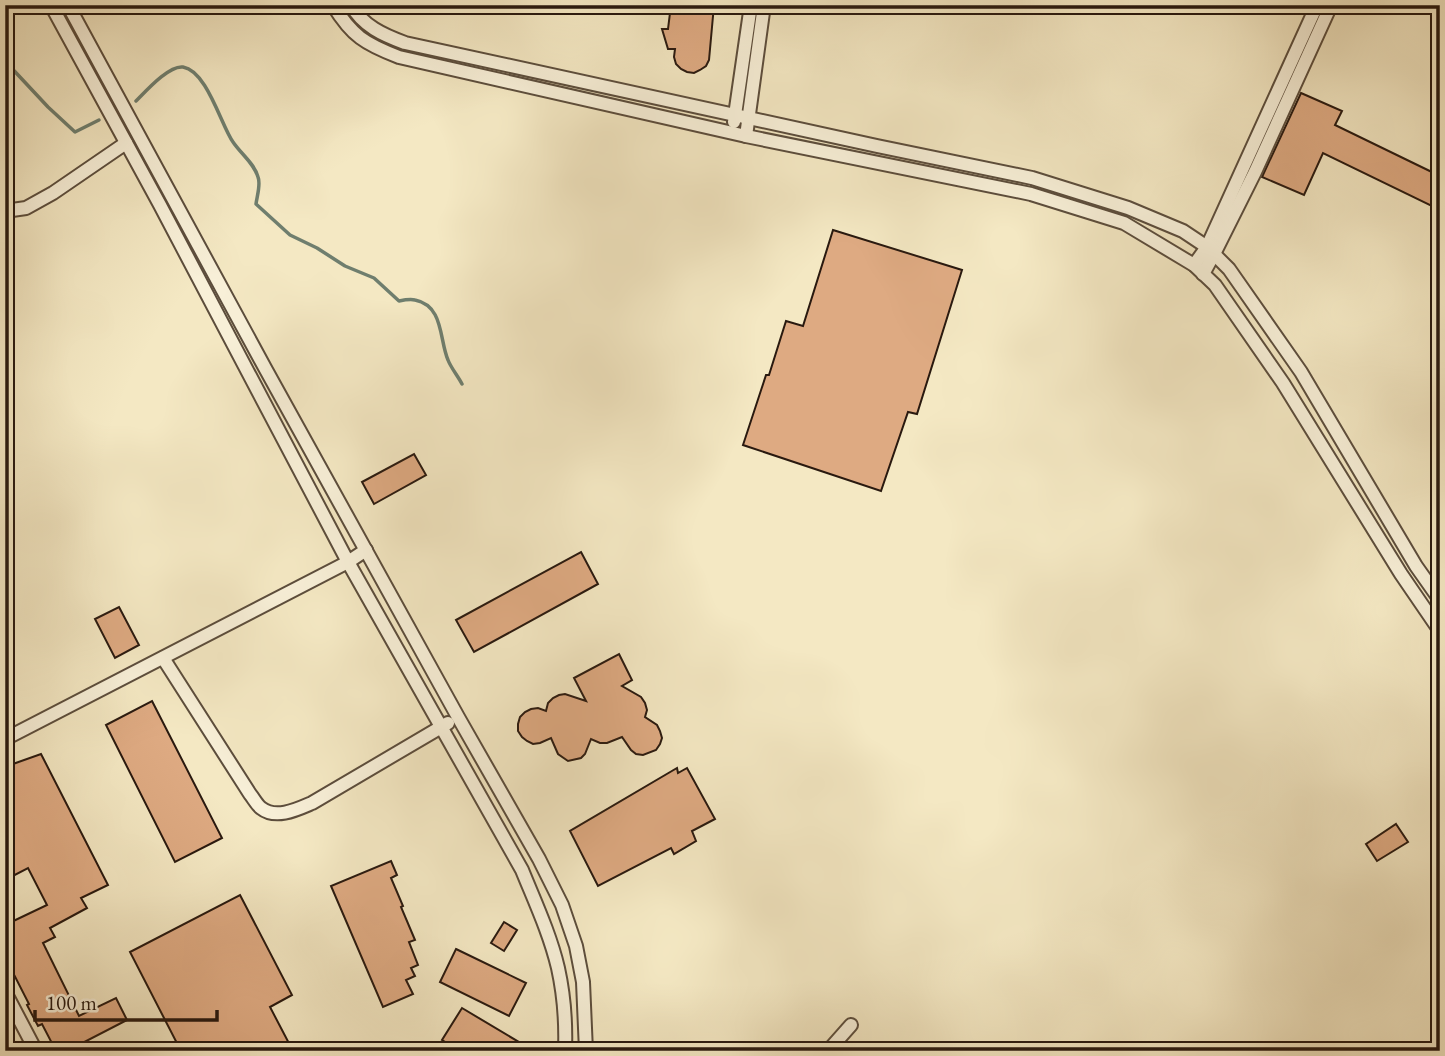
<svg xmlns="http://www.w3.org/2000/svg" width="1445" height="1056" viewBox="0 0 1445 1056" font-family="'EB Garamond',serif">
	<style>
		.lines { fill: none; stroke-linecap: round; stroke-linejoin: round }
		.stream { stroke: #6f7e6e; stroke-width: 3.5 }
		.building { fill: #deaa82; stroke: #29190f; stroke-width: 2 }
		.minor-casing { stroke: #5c4d3c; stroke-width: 16 }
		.minor { stroke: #f8f0d8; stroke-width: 12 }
	</style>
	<rect width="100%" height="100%" fill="#f4e8c3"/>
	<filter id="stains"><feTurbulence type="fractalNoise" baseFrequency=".00286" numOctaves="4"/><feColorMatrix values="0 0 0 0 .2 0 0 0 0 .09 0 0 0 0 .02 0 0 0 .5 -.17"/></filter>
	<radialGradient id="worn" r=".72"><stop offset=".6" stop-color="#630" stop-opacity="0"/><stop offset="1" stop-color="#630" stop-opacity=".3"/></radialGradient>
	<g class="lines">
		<!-- stream -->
		<g class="stream">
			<path d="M5,61L48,107L75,132L99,120"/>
			<path d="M136,101C146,91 169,65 183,67C207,71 221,125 233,142C241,154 254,163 258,177C261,184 257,196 256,204L290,235L317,248L345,266L374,278L399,301C404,300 411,299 415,300C444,306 439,339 448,360C451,368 458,376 462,384"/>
		</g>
	</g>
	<!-- building -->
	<g class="building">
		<path d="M671,5H714L709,60L706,66L700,70L694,73L687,72L681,69L676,64L674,57L675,49H668L662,29H668Z"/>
		<path d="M1301,93L1342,111L1335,125L1440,176V210L1323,153L1304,195L1262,177Z"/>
		<path d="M833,230L962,270L917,414L908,412L881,491L743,445L766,375H769L786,321L803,326Z"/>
		<path d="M414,454L426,475L374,504L362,482Z"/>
		<path d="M581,552L598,584L474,652L456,620Z"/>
		<path d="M119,607L139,645L115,658L95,619Z"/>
		<path d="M619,654L632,680L622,686L641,697L645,703L647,710L645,717L657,725L660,731L662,738L660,744L656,750L643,755L636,754L631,750L622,737L607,743H600L591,739L585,754L581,758L568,761L558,754L551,738L540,743L533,744L527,741L522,737L518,731V724L520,717L525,712L531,709L538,708L546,711L548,703L553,698L559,695L565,694L586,701L574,678Z"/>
		<path d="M152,701L222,838L175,862L106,725Z"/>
		<path d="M41,754L108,885L81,898L87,908L50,928L55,937L43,943L79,1016L116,998L127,1020L67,1051H56L42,1024L38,1026L27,1005L29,1004L5,957V925L47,905L28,868L5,880V770L13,764Z"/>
		<path d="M677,768L678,773L687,768L715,819L692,831L696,841L674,854L671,848L598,886L570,831Z"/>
		<path d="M1396,824L1408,842L1377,861L1366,844Z"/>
		<path d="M391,861L397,875L391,878L403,906L401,907L415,940L409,942L418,965L411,968L415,976L406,980L413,994L383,1007L331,886Z"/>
		<path d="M240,895L292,995L270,1007L293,1051H181L130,952Z"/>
		<path d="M504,922L517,930L504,951L491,943Z"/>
		<path d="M456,949L526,983L509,1016L440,982Z"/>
		<path d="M462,1008L534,1051H460L442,1040Z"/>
	</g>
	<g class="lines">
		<defs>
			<g id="minor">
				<path d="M51,5L160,205L348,562L522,870C535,902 550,934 558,968C564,995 566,1024 565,1051"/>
				<path d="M68,5L265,368L458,717L539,859L562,905L576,946L583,982L586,1051"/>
				<path d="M333,5C352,36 365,44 399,57L746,136L1031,194L1124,223L1194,265L1215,285L1283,383L1401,574L1440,631"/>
				<path d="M351,5C363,26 383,35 405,43L877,146L1032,178L1128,208L1183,231L1207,247L1229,269L1301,372L1416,566L1440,600"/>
				<path d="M734,122L751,5"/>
				<path d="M746,136L764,5"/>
				<path d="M5,211L26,208L53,193L126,143"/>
				<path d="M1194,265L1207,247L1317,5"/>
				<path d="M1203,274L1214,254L1255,172L1331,5"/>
				<path d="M163,658L250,794C254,799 257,805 261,808C276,820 298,809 312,803L448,723"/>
				<path d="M5,739L348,562L366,550"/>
				<path d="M5,992L36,1051"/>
				<path d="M828,1051L851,1025"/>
			</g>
		</defs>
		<!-- minor casing -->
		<use href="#minor" class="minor-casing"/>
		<!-- minor -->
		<use href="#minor" class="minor"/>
	</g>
	<!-- margin -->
	<rect width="1445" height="1056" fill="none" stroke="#f4e8c3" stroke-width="28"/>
	<rect x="7" y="7" width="1431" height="1042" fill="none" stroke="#29190f" stroke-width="3.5"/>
	<rect x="14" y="14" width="1417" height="1028" fill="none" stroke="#29190f" stroke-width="2"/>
	<!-- scale -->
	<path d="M35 1010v10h182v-10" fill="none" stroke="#29190f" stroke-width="3.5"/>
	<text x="46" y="1010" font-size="21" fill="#29190f" stroke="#f8f0d8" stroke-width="5" paint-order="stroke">100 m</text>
	<rect width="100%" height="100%" filter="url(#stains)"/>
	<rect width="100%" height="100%" fill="url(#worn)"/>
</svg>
